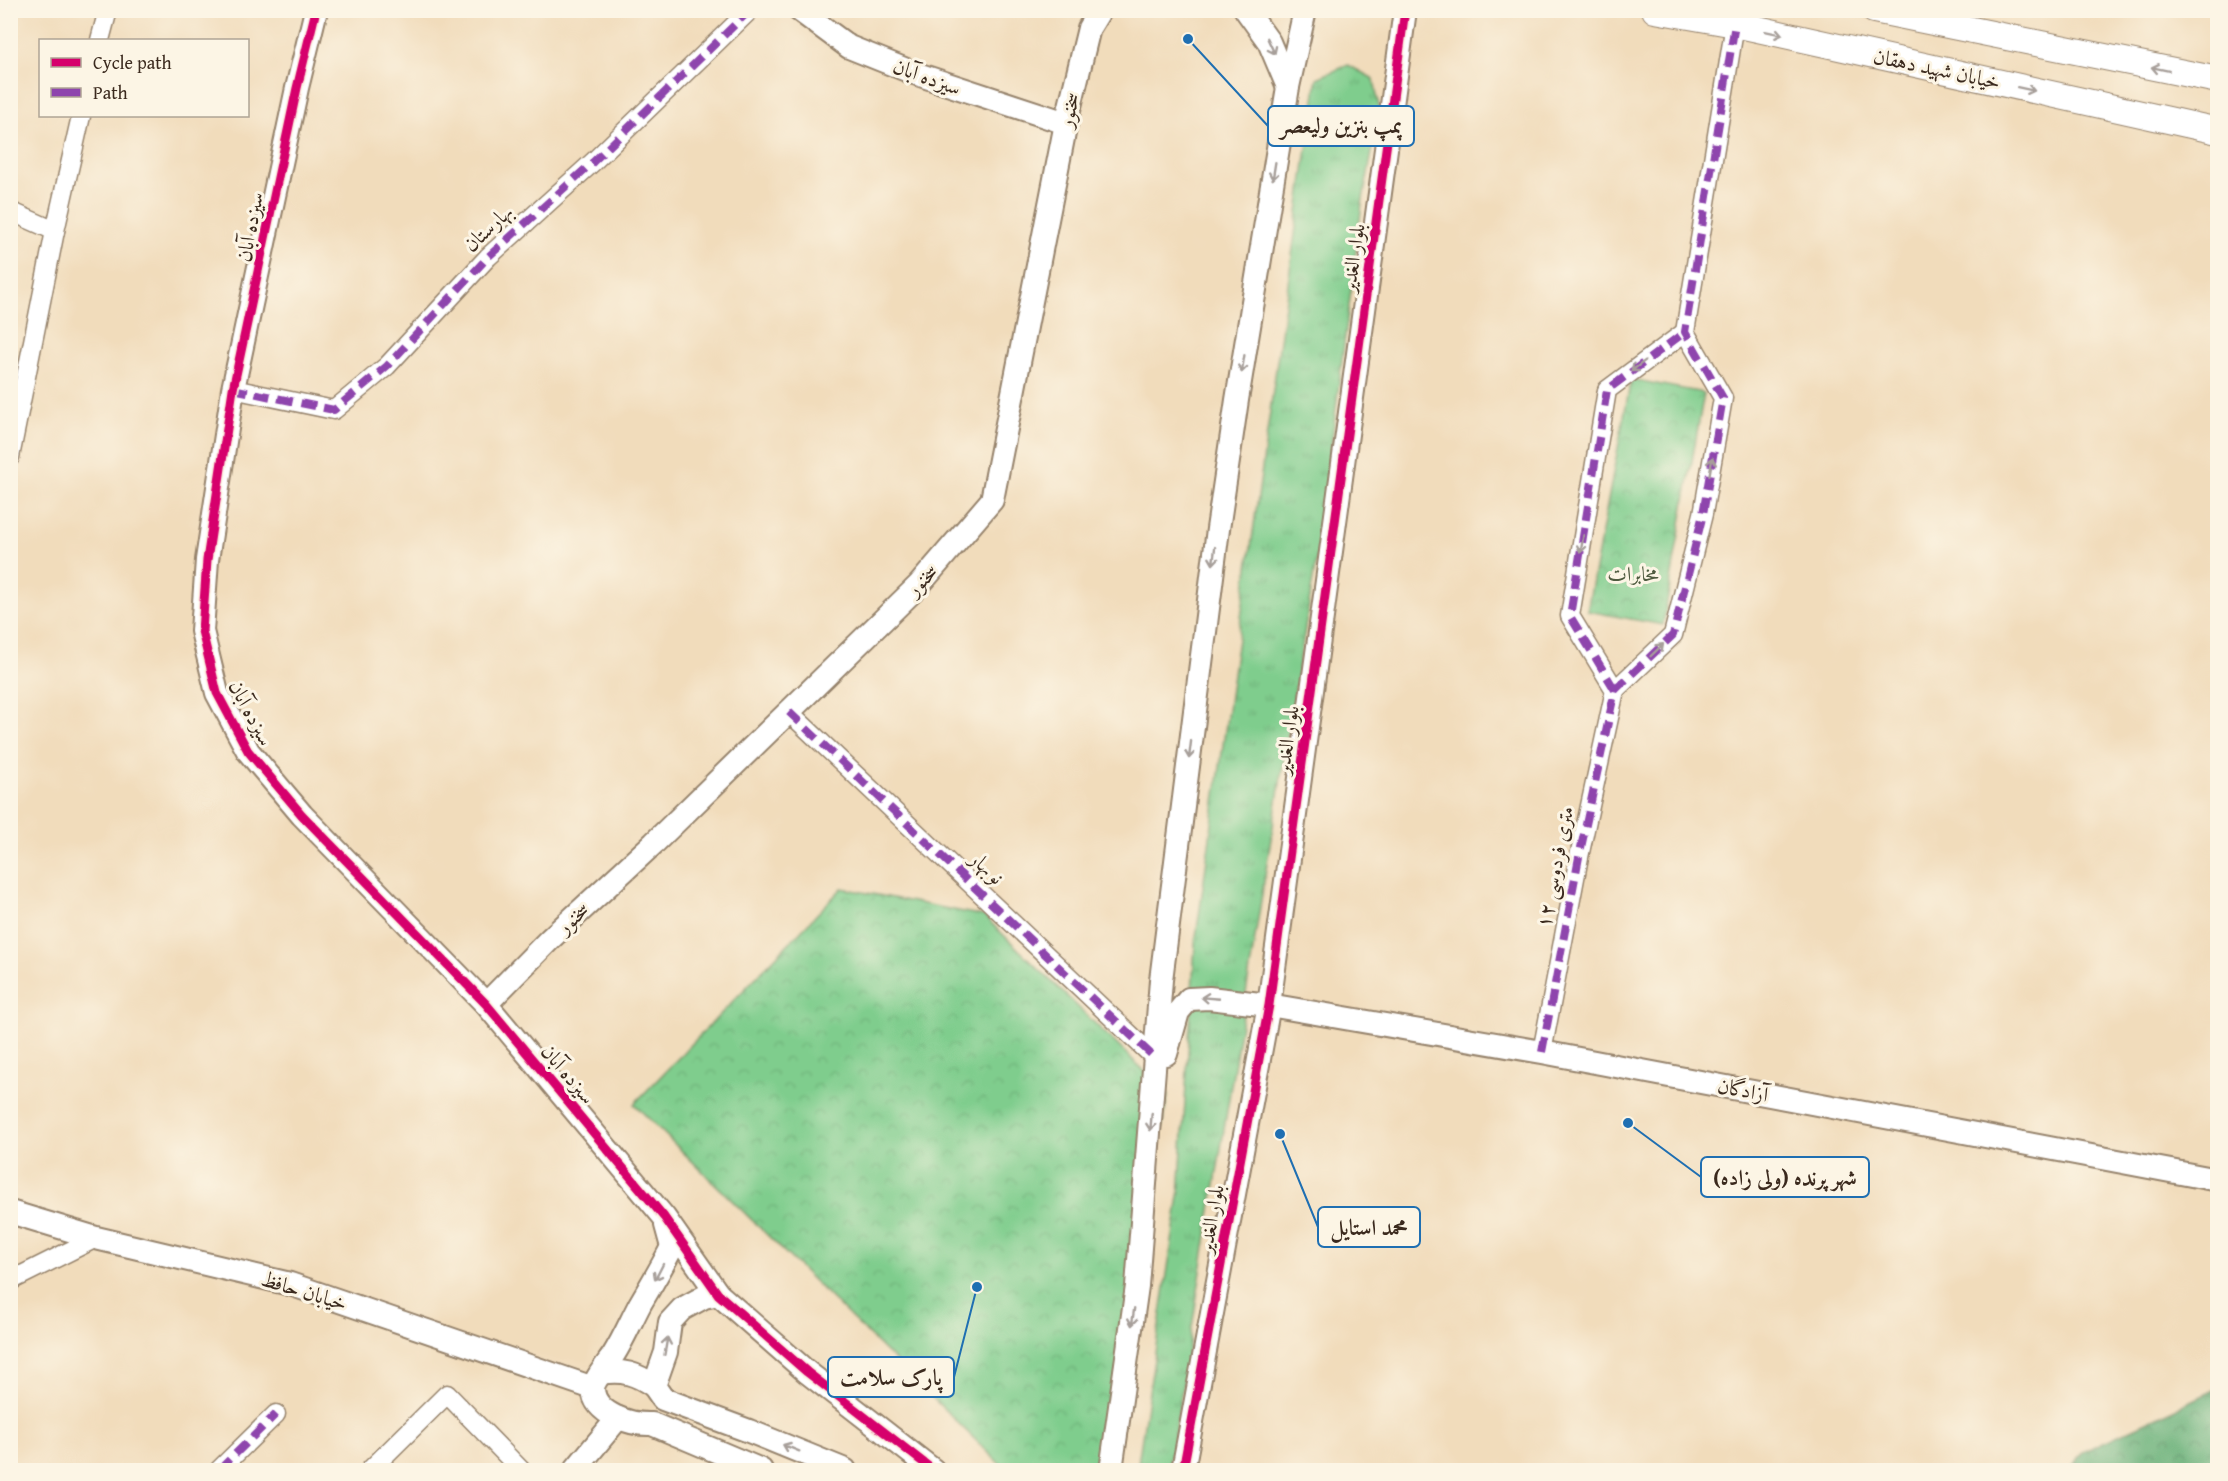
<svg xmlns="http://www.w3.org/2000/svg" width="2228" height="1481" viewBox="0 0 2228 1481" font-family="'Gentium Book Plus',Amiri,serif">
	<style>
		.grass { fill: url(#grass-tufts); stroke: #5d7c56; stroke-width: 1.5 }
		.forest { fill: url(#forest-crowns); stroke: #516d4b; stroke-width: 1.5 }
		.park { fill: url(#park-crowns); stroke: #5d7c56; stroke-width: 1.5 }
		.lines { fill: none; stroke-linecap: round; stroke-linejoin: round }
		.minor-casing { stroke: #96836c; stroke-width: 21 }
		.tertiary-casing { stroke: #96836c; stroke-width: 26 }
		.secondary-casing { stroke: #96836c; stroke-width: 28 }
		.minor { stroke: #fff; stroke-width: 18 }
		.tertiary { stroke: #fff; stroke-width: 22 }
		.secondary { stroke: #fff; stroke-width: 26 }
		.quiet { stroke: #8e44ad; stroke-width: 8; stroke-dasharray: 15 8; stroke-linecap: butt }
		.cycleway-casing { stroke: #fcf5e5; stroke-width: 13 }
		.cycleway { stroke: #d6006c; stroke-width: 9 }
		.oneway { stroke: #a79f9a }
		.labels { text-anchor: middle; stroke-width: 6; stroke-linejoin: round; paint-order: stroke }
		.street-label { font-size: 21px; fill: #3b2a1e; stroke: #fcf5e5 }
		.park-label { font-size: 21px; fill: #4f5b3f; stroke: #fcf5e5 }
		.leader { fill: none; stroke: #1f6fb2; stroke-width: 2 }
		.callout-dot { fill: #1f6fb2; stroke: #fcf5e5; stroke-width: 2 }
		.callout { fill: #fcf5e5; stroke: #1f6fb2; stroke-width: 2 }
		.callout-label { font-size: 22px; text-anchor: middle; font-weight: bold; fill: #3b2a1e }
	</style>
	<defs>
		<pattern id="grass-tufts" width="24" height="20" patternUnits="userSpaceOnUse" patternTransform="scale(1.5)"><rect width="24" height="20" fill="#7fcd8d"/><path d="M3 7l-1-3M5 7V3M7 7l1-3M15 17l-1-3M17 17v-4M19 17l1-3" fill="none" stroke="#6fb079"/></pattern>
		<pattern id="forest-crowns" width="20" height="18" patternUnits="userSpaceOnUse" patternTransform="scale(1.5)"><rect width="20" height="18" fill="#67b078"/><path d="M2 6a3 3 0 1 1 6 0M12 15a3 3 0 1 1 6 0" fill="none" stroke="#568f62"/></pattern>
		<pattern id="park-crowns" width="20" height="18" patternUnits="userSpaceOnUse" patternTransform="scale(1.5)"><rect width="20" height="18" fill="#7fcd8d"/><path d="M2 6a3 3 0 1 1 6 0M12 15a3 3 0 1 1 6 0" fill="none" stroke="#6fb079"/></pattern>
	</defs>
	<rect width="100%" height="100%" fill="#fcf5e5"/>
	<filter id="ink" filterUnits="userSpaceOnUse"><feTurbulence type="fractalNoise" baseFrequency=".0167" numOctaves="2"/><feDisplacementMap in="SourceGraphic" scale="12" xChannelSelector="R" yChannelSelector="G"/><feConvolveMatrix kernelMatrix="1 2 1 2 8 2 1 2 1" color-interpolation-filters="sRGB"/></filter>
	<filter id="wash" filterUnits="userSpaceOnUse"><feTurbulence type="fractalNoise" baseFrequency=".008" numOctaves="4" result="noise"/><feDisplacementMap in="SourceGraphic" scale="24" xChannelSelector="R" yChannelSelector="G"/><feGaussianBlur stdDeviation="1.35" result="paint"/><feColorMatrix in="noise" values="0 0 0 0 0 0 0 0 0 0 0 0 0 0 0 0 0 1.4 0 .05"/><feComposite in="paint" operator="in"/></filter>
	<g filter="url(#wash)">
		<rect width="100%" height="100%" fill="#f1dcbb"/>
		<!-- grass -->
		<path class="grass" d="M1348,65L1374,79L1380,112L1362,204L1318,548L1172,1451L1167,1470H1137L1179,1196L1195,944L1317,78Z"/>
		<!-- forest -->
		<path class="forest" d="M2217,1389V1470H2070L2082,1452Z"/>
		<!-- park -->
		<g class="park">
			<path d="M1631,379L1704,393L1663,625L1587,611Z"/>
			<path d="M842,888L984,916L1168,1094L1099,1470H1006L634,1104Z"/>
		</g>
	</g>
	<g filter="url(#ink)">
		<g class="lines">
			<defs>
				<g id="minor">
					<path d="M100,40L108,10"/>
					<path d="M10,211L55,231"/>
					<path d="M233,389L334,410L387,366L488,257L593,162L750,10"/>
					<path d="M10,457L55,231L81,116"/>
					<path d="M1615,690L1673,635L1703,514L1723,398L1685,332L1735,24"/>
					<path d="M1615,690L1570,616L1607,390L1685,332"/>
					<path d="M789,712L1155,1058"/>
					<path d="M1542,1052L1579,857L1615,690"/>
					<path d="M10,1281L96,1238"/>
					<path d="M219,1470L276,1414"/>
					<path d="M370,1470L447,1394L521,1470"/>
				</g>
				<g id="tertiary">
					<path d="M316,10L297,88L233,389L207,560L202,631L217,693L248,751L302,815L486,1004L664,1217L718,1294L807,1372L933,1470"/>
					<path d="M799,10L849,47L914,73L1066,123"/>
					<path d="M1246,10L1269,42L1288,87"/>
					<path d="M486,1004L550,939L654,843L919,585L992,500L1066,123L1089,28L1100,10"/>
					<path d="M1166,1054L1178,1012L1189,999L1209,998L1269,1005L1542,1052L2218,1180"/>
					<path d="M10,1212L96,1238L290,1284L593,1388"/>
					<path d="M666,1225L672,1247C662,1267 651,1285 640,1304C631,1321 624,1338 614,1354C609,1362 593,1381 593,1389C594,1415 632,1425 652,1424L761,1470"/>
					<path d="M718,1294L704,1297L682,1309L670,1322L666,1352L654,1386L663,1399L749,1431L845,1470"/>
					<path d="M601,1373C622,1369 637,1374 654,1386"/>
					<path d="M575,1470L618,1418"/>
					<path d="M1111,1470L1137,1286L1161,980L1218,529L1237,400L1288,87L1305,10"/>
					<path d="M1183,1470L1269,1005L1405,10"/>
				</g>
				<g id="secondary">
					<path d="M1655,10L1735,24L2218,131"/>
					<path d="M1874,10L2218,80"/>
				</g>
			</defs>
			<!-- minor casing -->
			<use href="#minor" class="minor-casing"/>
			<!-- tertiary casing -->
			<use href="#tertiary" class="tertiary-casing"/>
			<!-- secondary casing -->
			<use href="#secondary" class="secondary-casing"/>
			<!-- minor -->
			<use href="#minor" class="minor"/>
			<!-- tertiary -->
			<use href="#tertiary" class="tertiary"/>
			<!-- secondary -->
			<use href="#secondary" class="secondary"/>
			<!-- quiet -->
			<g class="quiet">
				<path d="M233,389L334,410L387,366L488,257L593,162L750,10"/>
				<path d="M1615,690L1673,635L1703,514L1723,398L1685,332L1735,24"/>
				<path d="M1615,690L1570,616L1607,390L1685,332"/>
				<path d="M789,712L1155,1058"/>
				<path d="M1542,1052L1579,857L1615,690"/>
				<path d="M219,1470L276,1414"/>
			</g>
			<defs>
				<g id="cycleway">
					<path d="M316,10L297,88L233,389L207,560L202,631L217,693L248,751L302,815L486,1004L664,1217L718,1294L807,1372L933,1470"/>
					<path d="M1183,1470L1269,1005L1405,10"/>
				</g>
			</defs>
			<!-- cycleway casing -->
			<use href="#cycleway" class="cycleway-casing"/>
			<!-- cycleway -->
			<use href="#cycleway" class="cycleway"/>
		</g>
		<!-- one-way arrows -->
		<defs><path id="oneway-shaft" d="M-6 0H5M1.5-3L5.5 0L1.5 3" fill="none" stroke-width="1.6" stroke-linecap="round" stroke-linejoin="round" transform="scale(1.5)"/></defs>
		<g class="oneway">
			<use href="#oneway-shaft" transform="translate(1774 33) rotate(12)"/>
			<use href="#oneway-shaft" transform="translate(1271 46) rotate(65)"/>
			<use href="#oneway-shaft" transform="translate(2160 69) rotate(-168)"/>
			<use href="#oneway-shaft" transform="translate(2026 89) rotate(12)"/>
			<use href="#oneway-shaft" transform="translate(1274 171) rotate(99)"/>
			<use href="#oneway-shaft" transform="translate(1243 364) rotate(99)"/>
			<use href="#oneway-shaft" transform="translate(1638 366) rotate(143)"/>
			<use href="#oneway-shaft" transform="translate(1711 466) rotate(-80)"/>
			<use href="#oneway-shaft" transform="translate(1582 544) rotate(100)"/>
			<use href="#oneway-shaft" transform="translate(1214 556) rotate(97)"/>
			<use href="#oneway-shaft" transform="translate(1657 650) rotate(-44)"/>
			<use href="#oneway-shaft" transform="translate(1190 750) rotate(97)"/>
			<use href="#oneway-shaft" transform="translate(1210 998) rotate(-175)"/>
			<use href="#oneway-shaft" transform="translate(1151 1122) rotate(95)"/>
			<use href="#oneway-shaft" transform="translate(659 1272) rotate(117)"/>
			<use href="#oneway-shaft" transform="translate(1133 1317) rotate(98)"/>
			<use href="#oneway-shaft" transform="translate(666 1346) rotate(-80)"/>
			<use href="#oneway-shaft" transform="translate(791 1448) rotate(-158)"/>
		</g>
	</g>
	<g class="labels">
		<!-- street labels -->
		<g class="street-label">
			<text transform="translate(1937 69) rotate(12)" y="7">خیابان شهید دهقان</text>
			<text transform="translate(927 77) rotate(20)" y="7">سیزده آبان</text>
			<text transform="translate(1069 110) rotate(-77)" y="7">سخنور</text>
			<text transform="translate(250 227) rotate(-79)" y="7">سیزده آبان</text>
			<text transform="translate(488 228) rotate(-43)" y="7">بهارستان</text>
			<text transform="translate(1353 258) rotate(-82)" y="7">بلوار الغدیر</text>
			<text transform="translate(922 580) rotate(-46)" y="7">سخنور</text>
			<text transform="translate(251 713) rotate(62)" y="7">سیزده آبان</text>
			<text transform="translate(1287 740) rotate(-82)" y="7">بلوار الغدیر</text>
			<text transform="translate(1555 867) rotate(-79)" y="7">۱۲ متری فردوسی</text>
			<text transform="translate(987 868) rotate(43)" y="7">نوبهار</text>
			<text transform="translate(573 918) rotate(-43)" y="7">سخنور</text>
			<text transform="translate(568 1074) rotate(50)" y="7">سیزده آبان</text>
			<text transform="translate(1743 1090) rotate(11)" y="7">آزادگان</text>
			<text transform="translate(1211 1219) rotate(-80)" y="7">بلوار الغدیر</text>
			<text transform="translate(304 1291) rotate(17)" y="7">خیابان حافظ</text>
		</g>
		<!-- park labels -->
		<g class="park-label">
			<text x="1633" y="581">مخابرات</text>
		</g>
	</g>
	<!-- callouts -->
	<path class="leader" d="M1188 39L1268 126M1628 1123L1701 1177M1280 1134L1318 1227M977 1287L954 1377"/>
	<g class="callout-dot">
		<circle cx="1188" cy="39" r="6"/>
		<circle cx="1628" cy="1123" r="6"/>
		<circle cx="1280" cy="1134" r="6"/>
		<circle cx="977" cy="1287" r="6"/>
	</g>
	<g class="callout">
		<rect x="1268" y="106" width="146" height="40" rx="6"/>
		<rect x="1701" y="1157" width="168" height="40" rx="6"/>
		<rect x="1318" y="1207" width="102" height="40" rx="6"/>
		<rect x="828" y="1357" width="126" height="40" rx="6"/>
	</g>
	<g class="callout-label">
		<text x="1341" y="133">پمپ بنزین ولیعصر</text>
		<text x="1785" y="1185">شهر پرنده (ولی زاده)</text>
		<text x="1369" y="1235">محمد استایل</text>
		<text x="891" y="1385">پارک سلامت</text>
	</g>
	<!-- margin -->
	<rect width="2228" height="1481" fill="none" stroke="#fcf5e5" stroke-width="36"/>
	<!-- legend -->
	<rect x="39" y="39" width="210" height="78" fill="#fcf5e5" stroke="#afa495" stroke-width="1.5"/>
	<rect x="51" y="58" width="30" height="9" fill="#d6006c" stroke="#afa495" stroke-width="1.5"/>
	<text x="93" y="69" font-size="18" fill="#3b2a1e">Cycle path</text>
	<rect x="51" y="88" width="30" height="9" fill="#8e44ad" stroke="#afa495" stroke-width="1.5"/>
	<text x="93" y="99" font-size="18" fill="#3b2a1e">Path</text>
</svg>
